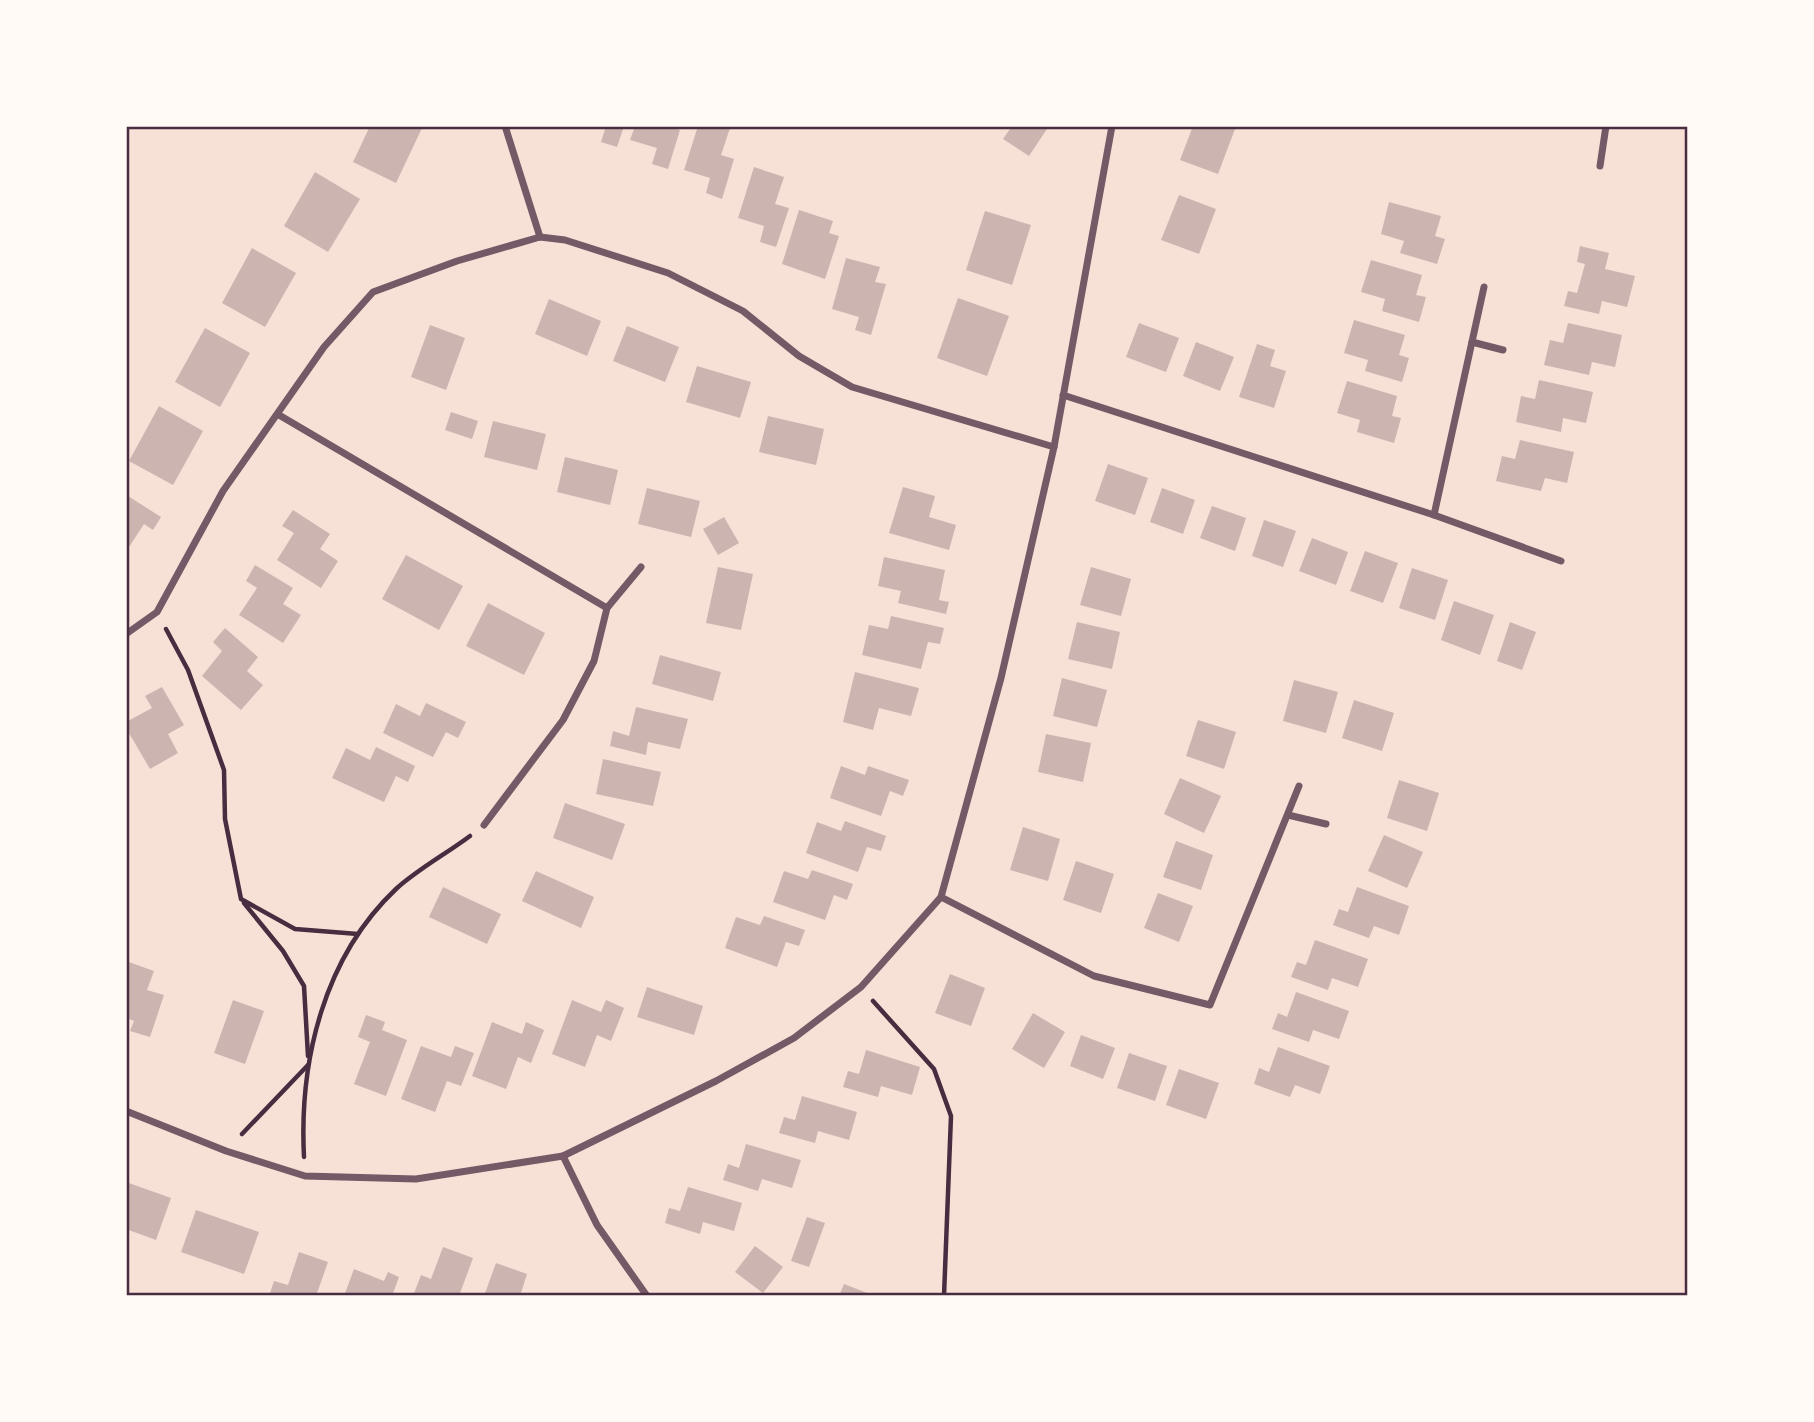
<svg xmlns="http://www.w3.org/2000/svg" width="1814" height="1422" viewBox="0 0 1814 1422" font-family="Spectral,serif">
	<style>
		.building { fill: #ccb4b1 }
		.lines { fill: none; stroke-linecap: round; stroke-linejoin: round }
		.path { stroke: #4a2c40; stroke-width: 4.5 }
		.minor { stroke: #755966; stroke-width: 7 }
		.neatline { fill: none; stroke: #4a2c40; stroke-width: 2.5 }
	</style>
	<rect width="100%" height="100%" fill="#f7e1d7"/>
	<!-- building -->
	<g class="building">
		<path d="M370,126H423L396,183L353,162Z"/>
		<path d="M606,126H624L617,147L601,142Z"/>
		<path d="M635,126H668L680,130L668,169L652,164L657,148L630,140Z"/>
		<path d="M698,126L730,128L721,155L734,159L722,199L706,193L710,178L684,170Z"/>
		<path d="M1012,126H1049L1029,156L1003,139Z"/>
		<path d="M1193,126L1235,129L1218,174L1180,160Z"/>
		<path d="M754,167L784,177L775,204L789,208L776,247L760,242L764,226L738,218Z"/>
		<path d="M315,172L360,199L328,252L284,226Z"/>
		<path d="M1179,195L1216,209L1199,254L1161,240Z"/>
		<path d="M1389,202L1441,216L1435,236L1445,239L1437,264L1400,253L1404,241L1381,234Z"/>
		<path d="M799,210L833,221L829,233L839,236L825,279L782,264Z"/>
		<path d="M985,211L1031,225L1012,285L966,270Z"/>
		<path d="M1580,246L1609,253L1605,269L1635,276L1627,307L1602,301L1599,314L1564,306L1568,291L1577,293L1585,264L1577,262Z"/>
		<path d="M252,248L296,273L265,327L222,303Z"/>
		<path d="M846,258L880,267L875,282L886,284L871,335L855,330L859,317L832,309Z"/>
		<path d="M1371,260L1422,275L1416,295L1426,297L1419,322L1382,311L1385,299L1361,292Z"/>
		<path d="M958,298L1009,316L987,376L937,358Z"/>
		<path d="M549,299L601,321L587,356L535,334Z"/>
		<path d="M1354,320L1405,335L1399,355L1409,358L1402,382L1365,371L1368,360L1344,353Z"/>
		<path d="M1139,323L1179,338L1166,372L1126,357Z"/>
		<path d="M1568,323L1622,335L1615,367L1592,362L1589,375L1544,365L1550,340L1563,343Z"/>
		<path d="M430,325L465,338L446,390L411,377Z"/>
		<path d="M627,326L679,347L665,382L613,361Z"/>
		<path d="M205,328L250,353L220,407L175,382Z"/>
		<path d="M1196,342L1234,357L1220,391L1183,376Z"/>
		<path d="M1257,344L1275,350L1270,366L1286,371L1274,408L1239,397Z"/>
		<path d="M697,366L751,382L740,418L686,402Z"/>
		<path d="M1539,380L1593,392L1586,423L1563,418L1561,432L1516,422L1521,396L1535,399Z"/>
		<path d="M1347,381L1397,396L1392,416L1401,418L1394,443L1357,432L1360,420L1337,413Z"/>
		<path d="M159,406L203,431L173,485L129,461Z"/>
		<path d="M451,412L478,421L472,439L445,430Z"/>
		<path d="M768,416L824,429L816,465L759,452Z"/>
		<path d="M493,421L546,434L537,470L484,457Z"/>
		<path d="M1520,440L1574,452L1567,483L1545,478L1541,491L1496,481L1502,456L1515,459Z"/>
		<path d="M565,457L618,470L610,505L557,492Z"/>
		<path d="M1108,464L1148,478L1135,515L1095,501Z"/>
		<path d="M903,487L935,496L929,517L956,525L949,550L889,533Z"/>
		<path d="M647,488L700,501L691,537L638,524Z"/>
		<path d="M1162,488L1195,500L1183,534L1150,522Z"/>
		<path d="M128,496L161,517L153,530L144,524L129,547L126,545Z"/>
		<path d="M1212,506L1246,518L1235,551L1200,538Z"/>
		<path d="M293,510L330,534L320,549L338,561L321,588L277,560L294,533L282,526Z"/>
		<path d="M724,517L739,543L718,555L703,529Z"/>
		<path d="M1264,520L1296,531L1283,567L1252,556Z"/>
		<path d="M1312,538L1348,552L1336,585L1299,571Z"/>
		<path d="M1365,551L1398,563L1383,603L1350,591Z"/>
		<path d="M406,555L463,586L439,630L382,599Z"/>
		<path d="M884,557L945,570L939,600L949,602L946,614L898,603L901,591L878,586Z"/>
		<path d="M255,565L293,588L283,604L301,615L283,643L239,615L257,588L246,581Z"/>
		<path d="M718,567L753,574L741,630L706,623Z"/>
		<path d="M1091,567L1131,579L1121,616L1080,605Z"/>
		<path d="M1412,568L1448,580L1435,620L1399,608Z"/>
		<path d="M1454,601L1494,615L1480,655L1441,640Z"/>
		<path d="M488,603L545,633L524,675L466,646Z"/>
		<path d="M891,616L944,628L940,644L928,642L921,669L862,655L869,625L888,629Z"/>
		<path d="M1077,622L1120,632L1112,669L1068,659Z"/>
		<path d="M1510,622L1536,632L1522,670L1497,661Z"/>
		<path d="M225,628L258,657L247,671L263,685L241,710L202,676L222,651L213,642Z"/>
		<path d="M660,655L721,672L713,701L652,684Z"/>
		<path d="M855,672L919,688L911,716L879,708L873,730L843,722Z"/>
		<path d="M1062,678L1107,690L1097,727L1053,716Z"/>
		<path d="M1294,680L1338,692L1326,733L1283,721Z"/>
		<path d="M162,687L184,725L168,734L178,753L150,769L126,728V722L152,708L145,696Z"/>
		<path d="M1354,700L1394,713L1382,751L1342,738Z"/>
		<path d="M426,703L466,722L458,738L446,732L433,757L383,733L396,704L420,716Z"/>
		<path d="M636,707L688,719L680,749L648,742L646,755L610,746L613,731L629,736Z"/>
		<path d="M1198,720L1236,732L1224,769L1186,756Z"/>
		<path d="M1046,734L1091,743L1083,782L1038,772Z"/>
		<path d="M376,747L415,766L408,782L396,776L384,802L332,778L346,748L370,760Z"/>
		<path d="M603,759L661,772L653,806L596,794Z"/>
		<path d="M841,766L865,775L868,766L909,780L903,796L890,791L881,816L830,798Z"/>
		<path d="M1180,778L1221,796L1204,833L1164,814Z"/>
		<path d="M1399,780L1439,793L1427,831L1387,818Z"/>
		<path d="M565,803L625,824L612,860L553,838Z"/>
		<path d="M845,821L886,836L881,851L867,847L858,872L806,853L817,822L841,831Z"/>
		<path d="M1023,827L1060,839L1048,881L1010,870Z"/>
		<path d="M1384,835L1423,852L1407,888L1368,871Z"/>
		<path d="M1176,841L1213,855L1201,890L1163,877Z"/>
		<path d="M1076,861L1114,874L1101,913L1063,900Z"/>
		<path d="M812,870L853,884L847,900L834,895L825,920L773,902L784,871L808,879Z"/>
		<path d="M536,871L594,897L581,928L522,901Z"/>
		<path d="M443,887L501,914L487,944L429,917Z"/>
		<path d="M1357,887L1409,906L1399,935L1374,926L1369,938L1333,925L1339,909L1348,912Z"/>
		<path d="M1158,893L1193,906L1179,942L1144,928Z"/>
		<path d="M764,916L805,930L799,946L786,942L777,967L725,948L736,917L760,925Z"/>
		<path d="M1315,940L1368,959L1358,987L1332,978L1328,990L1291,977L1297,962L1306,965Z"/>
		<path d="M126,961L154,971L147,990L164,995L150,1037L130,1031L134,1021L126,1018Z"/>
		<path d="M950,974L985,988L971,1026L935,1013Z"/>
		<path d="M647,987L703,1006L694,1035L637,1017Z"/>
		<path d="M1296,992L1349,1011L1339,1039L1313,1030L1309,1042L1272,1029L1278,1013L1287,1017Z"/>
		<path d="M233,1000L264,1011L245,1064L214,1053Z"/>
		<path d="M572,1000L601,1012L606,1000L624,1008L611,1041L597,1035L585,1067L552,1054Z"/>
		<path d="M1033,1013L1065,1032L1044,1068L1012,1049Z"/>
		<path d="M366,1015L385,1022L382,1030L407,1040L386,1096L354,1084L370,1042L358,1037Z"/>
		<path d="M492,1022L522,1034L526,1022L544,1030L531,1063L518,1057L506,1089L472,1076Z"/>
		<path d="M1081,1035L1115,1048L1103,1079L1070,1066Z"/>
		<path d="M421,1046L451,1057L455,1046L474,1053L461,1086L447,1081L435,1112L401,1099Z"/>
		<path d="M1278,1047L1330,1066L1320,1094L1295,1085L1290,1097L1254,1084L1259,1068L1269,1072Z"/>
		<path d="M866,1050L920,1067L912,1095L881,1086L878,1097L843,1087L848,1071L859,1074Z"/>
		<path d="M1129,1053L1167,1066L1155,1101L1117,1088Z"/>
		<path d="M1179,1069L1219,1083L1206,1119L1166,1105Z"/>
		<path d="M802,1096L857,1112L849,1140L818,1131L815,1143L779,1133L784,1117L795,1120Z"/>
		<path d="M746,1144L801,1160L792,1188L762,1179L758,1191L723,1180L728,1164L739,1168Z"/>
		<path d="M126,1182L171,1198L156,1240L126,1229Z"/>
		<path d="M688,1187L742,1203L734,1231L703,1222L700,1234L665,1223L669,1208L680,1211Z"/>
		<path d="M196,1210L259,1232L244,1274L181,1252Z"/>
		<path d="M807,1217L825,1223L809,1267L791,1261Z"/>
		<path d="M755,1246L783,1267L763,1293L735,1272Z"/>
		<path d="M443,1247L473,1258L459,1296H413L421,1275L431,1279Z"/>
		<path d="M299,1252L328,1262L316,1296H269L274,1281L288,1285Z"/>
		<path d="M496,1263L527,1274L520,1296H484Z"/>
		<path d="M354,1269L384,1281L388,1272L399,1277L392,1296H344Z"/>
		<path d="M844,1284L875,1296H839Z"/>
	</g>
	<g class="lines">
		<!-- path -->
		<g class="path">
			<path d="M166,629L188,670L224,770L225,819L241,899L295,929L358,934"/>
			<path d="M244,903L283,951L304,986L308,1056"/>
			<path d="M873,1001L934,1069L951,1116L944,1296"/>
			<path d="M242,1134L308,1065"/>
			<path d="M304,1157C299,1060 324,957 396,889C418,869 446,854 470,836"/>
		</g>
		<!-- minor -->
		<g class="minor">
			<path d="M505,126L540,237"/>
			<path d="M1600,166L1606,126"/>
			<path d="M1472,342L1503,350"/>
			<path d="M1063,395L1434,515L1561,561"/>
			<path d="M279,415L607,608L594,661L563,720L484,825"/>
			<path d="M1434,515L1484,287"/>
			<path d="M607,608L641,567"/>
			<path d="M126,634L157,612L223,491L324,347L373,292L457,261L540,237L565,240L668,273L743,311L799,356L852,387L1054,447"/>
			<path d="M1288,815L1326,824"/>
			<path d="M941,897L1094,976L1210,1005L1299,786"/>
			<path d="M126,1111L226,1151L305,1176L416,1179L563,1156L716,1081L794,1038L861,987L941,897L1001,678L1054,447L1112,126"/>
			<path d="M563,1156L597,1225L647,1296"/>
		</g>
	</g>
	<!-- border -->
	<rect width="1814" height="1422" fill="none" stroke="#fffaf5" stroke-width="256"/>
	<rect x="128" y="128" width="1558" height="1166" class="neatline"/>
</svg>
